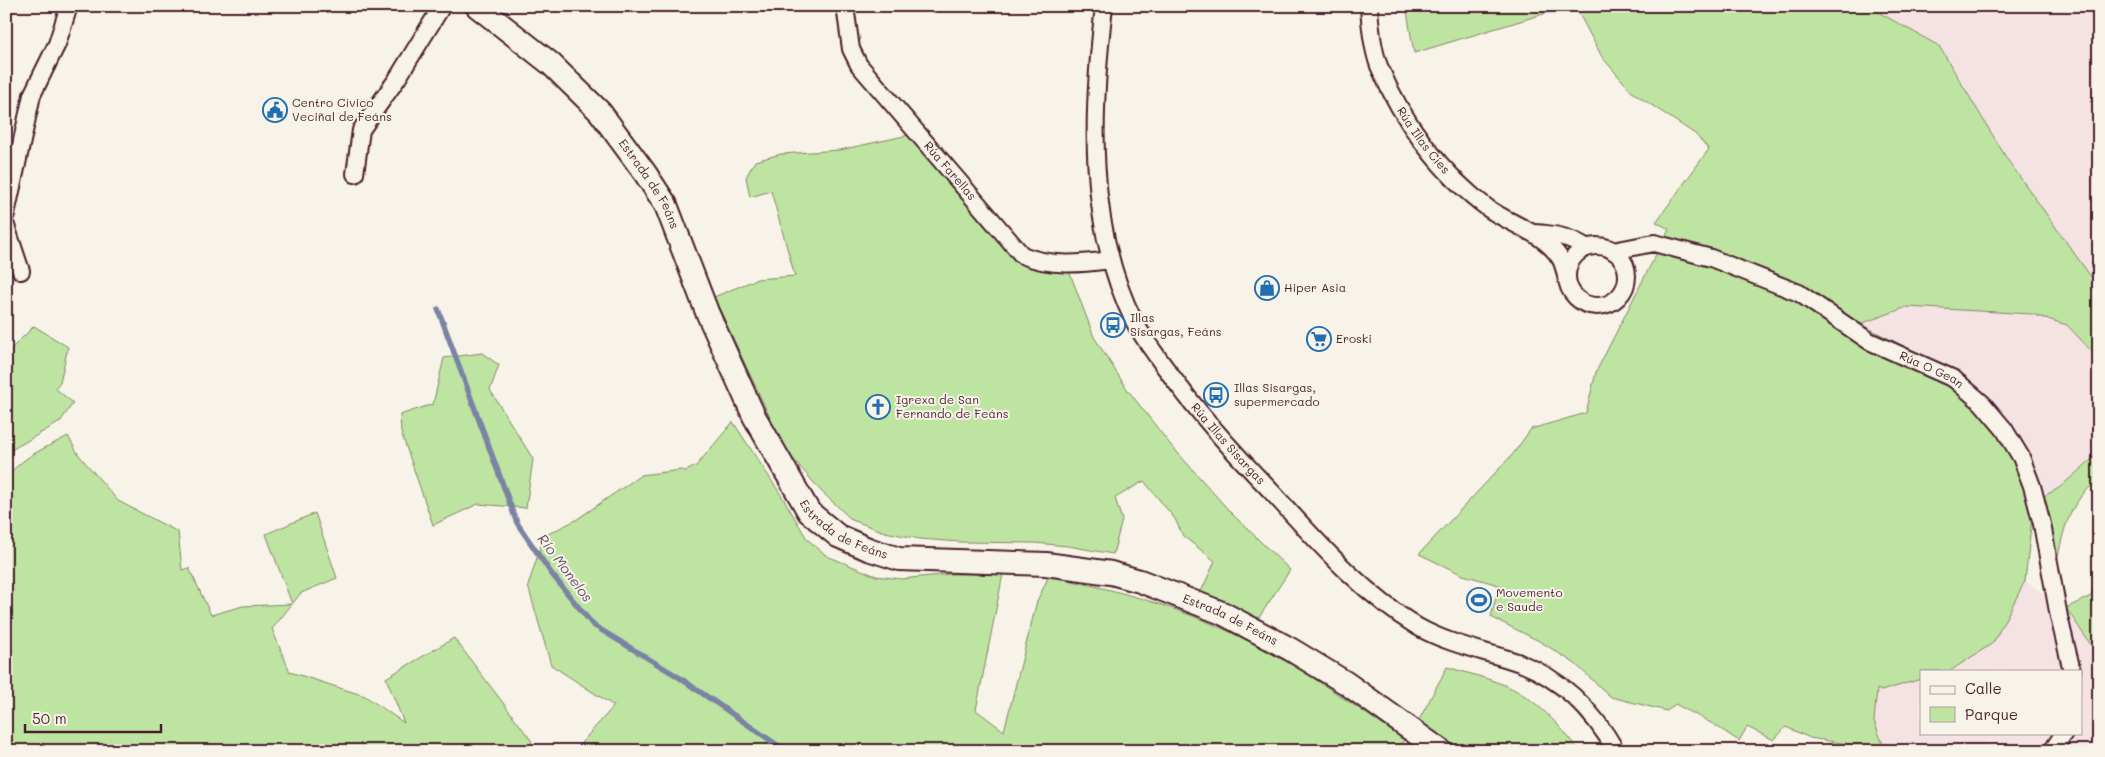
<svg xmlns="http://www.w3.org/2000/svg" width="2105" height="757" viewBox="0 0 2105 757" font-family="Mali,sans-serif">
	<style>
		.built { fill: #f5e3e4 }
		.green { fill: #bde5a1; stroke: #848266 }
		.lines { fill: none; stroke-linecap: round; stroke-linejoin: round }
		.stream { stroke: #7a83a4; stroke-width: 5.5 }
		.street-casing { stroke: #4a1f2b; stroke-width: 20 }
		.secondary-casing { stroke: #4a1f2b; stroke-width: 26 }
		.street { stroke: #f7f3e8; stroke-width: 16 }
		.secondary { stroke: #f7f3e8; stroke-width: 22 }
		.labels { text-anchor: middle; stroke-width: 4; stroke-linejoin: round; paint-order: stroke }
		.poi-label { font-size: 12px; fill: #4a1f2b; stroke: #f7f3e8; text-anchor: start }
		.street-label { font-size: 12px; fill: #4a1f2b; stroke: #f7f3e8 }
		.water-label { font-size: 14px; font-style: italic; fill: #625167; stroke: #f7f3e8 }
	</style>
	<rect width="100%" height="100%" fill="#f7f3e8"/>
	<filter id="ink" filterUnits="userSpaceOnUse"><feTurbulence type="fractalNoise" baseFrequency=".02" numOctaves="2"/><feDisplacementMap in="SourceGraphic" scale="10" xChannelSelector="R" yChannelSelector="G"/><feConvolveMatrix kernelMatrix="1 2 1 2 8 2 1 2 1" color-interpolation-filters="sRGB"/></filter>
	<g filter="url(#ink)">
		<!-- built -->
		<g class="built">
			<path d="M1871,6H2099V288L2007,159L1939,46L1878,12Z"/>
			<path d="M1907,307L2032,314L2067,325L2095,355L2099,365V453L2059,488L2042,497L1955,372L1859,324Z"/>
			<path d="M2025,581L2066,608L2099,657V751H2008L1988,741L1984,751L1885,750L1874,721L1877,689L1881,691L1921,679V733H2081V671H1950L1993,643Z"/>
		</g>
		<!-- green -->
		<g class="green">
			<path d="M1406,6H1570L1414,53Z"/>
			<path d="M1575,6H1871L1878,12L1939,46L2007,159L2099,288V365L2095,355L2067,325L2032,314L1907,307L1860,324L1955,372L1995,406L2026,448L2042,497L2059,488L2099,453V481C2070,498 2063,531 2057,562L2041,498L2032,517L2025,581L1993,643L1950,671H1921V679L1881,691L1877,689L1874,721L1885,750L1810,738L1786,727L1774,740L1747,727L1739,741L1713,724L1675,704L1667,711L1611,697L1574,663L1541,642L1491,617L1499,585L1463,575L1419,554L1513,454L1531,429L1586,413L1596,372L1669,229L1656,222L1709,149L1695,134L1632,92L1602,57Z"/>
			<path d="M909,135L1019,259L1068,268L1094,337L1127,389L1169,443L1232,514L1290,570L1258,619L1201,592L1215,561L1183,536L1175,519L1144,481L1115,498L1122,520L1113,554L1068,546L1035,543L960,542L920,539L885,532L852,520L821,491L790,455L773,424L714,297L757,279L795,276L771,191L750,197L746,177L755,161L781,154L840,150Z"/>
			<path d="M34,326L68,347L60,382L55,388L73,403L60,422L6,453V354Z"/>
			<path d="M482,353L499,365L490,390L533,459L526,508L478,504L433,525L401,432L400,415L433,404L444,358Z"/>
			<path d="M733,422L783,498L807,539L827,556L876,576L901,579L951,574H1003L976,710L1004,731L1037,601L1049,576C1122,591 1188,609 1254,644C1307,671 1355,706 1404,740L1396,751H574L614,706L551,665L528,586L544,536L576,520L641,475L681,470L686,471L696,466Z"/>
			<path d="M68,436L78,454L118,501L178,532L182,570L189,568L211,615L243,606L292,604L266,534L315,513L337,578L301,593L272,629L290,672L365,696L404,723L386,678L454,638L531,740L534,751H6V480C18,458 46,448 68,436Z"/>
			<path d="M2099,571V657L2066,608L2091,596Z"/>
			<path d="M1447,667C1467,673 1488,678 1507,686C1536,699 1560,725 1579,751H1462L1419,720Z"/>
		</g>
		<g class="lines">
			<!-- stream -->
			<g class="stream">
				<path d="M438,309L517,523L551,573L593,625L677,676L786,751"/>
				<path d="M886,751L897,746L913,751"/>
			</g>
			<defs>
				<g id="street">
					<path id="s1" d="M845,6L851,49L859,65L1022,255C1051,267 1080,264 1111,260"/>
					<path id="s2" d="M1104,6C1092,110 1086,225 1134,321C1143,338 1156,355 1167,370C1198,413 1233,452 1270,490C1315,539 1360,592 1418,627C1450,645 1486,651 1520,663C1562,679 1594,712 1616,751"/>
					<path id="s3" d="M1369,6C1370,23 1373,50 1379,66C1402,121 1441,174 1489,209C1512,225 1544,233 1560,258C1564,264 1565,273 1567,280"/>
					<path d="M355,174L361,130L397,79L442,6"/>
					<path d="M6,214L32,95L57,44L69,6"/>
					<path d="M6,226L21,271"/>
					<path d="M1533,233C1552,234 1570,236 1587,248"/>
					<circle cx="1597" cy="276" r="30"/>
					<path id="s4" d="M1613,251L1654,243L1711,258L1799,293L1869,341L1954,379L1982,403L2004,429L2021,457L2032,486L2042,524L2059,617L2072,671"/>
					<path d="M2052,751L2064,733"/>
				</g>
				<g id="secondary">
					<path id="s5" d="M477,6L551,64L600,112L645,173L666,205L707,312L754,416L809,512L838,536L868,549L899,559L1046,564L1111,573L1140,581L1222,613L1290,649L1346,683L1441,751"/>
				</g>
			</defs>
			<!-- street casing -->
			<use href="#street" class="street-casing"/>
			<!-- secondary casing -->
			<use href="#secondary" class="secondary-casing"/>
			<!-- street -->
			<use href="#street" class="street"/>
			<!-- secondary -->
			<use href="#secondary" class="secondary"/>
		</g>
	</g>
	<!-- icons -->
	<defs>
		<symbol id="civic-ring" viewBox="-11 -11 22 22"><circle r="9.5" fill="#f7f3e8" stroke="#1f6fb2" stroke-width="1.5"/><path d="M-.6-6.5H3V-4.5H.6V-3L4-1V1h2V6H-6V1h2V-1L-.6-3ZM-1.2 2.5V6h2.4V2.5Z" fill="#1f6fb2"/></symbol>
		<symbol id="shop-ring" viewBox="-11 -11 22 22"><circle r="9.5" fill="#f7f3e8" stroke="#1f6fb2" stroke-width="1.5"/><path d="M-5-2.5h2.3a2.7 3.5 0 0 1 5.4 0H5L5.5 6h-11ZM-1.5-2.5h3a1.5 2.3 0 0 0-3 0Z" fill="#1f6fb2"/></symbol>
		<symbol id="bus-ring" viewBox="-11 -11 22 22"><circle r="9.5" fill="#f7f3e8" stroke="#1f6fb2" stroke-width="1.5"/><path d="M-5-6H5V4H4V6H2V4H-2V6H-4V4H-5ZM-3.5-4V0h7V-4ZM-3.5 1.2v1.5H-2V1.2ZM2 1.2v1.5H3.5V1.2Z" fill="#1f6fb2"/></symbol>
		<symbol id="supermarket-ring" viewBox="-11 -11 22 22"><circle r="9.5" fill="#f7f3e8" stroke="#1f6fb2" stroke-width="1.5"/><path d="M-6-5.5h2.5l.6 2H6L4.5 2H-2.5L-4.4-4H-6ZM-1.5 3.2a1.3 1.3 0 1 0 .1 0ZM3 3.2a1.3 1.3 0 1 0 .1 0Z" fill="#1f6fb2"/></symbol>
		<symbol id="church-ring" viewBox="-11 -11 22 22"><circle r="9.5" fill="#f7f3e8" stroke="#1f6fb2" stroke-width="1.5"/><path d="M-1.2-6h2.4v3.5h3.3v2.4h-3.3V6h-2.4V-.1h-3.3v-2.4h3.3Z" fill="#1f6fb2"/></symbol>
		<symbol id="stadium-ring" viewBox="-11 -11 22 22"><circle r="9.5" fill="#f7f3e8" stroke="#1f6fb2" stroke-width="1.5"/><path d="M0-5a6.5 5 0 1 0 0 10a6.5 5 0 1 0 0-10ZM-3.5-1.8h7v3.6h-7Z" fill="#1f6fb2"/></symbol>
	</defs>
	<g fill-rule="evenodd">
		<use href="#civic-ring" x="261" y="96" width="28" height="28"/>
		<use href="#shop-ring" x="1253" y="274" width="28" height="28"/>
		<use href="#bus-ring" x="1099" y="311" width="28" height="28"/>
		<use href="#supermarket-ring" x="1305" y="325" width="28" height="28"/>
		<use href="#bus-ring" x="1202" y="381" width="28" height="28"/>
		<use href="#church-ring" x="864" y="393" width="28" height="28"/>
		<use href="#stadium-ring" x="1465" y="586" width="28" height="28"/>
	</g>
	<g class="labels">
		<!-- poi labels -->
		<g class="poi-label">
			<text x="292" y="107">Centro Cívico<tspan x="292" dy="14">Veciñal de Feáns</tspan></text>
			<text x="1284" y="292">Hiper Asia</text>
			<text x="1130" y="322">Illas<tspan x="1130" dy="14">Sisargas, Feáns</tspan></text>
			<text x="1336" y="343">Eroski</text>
			<text x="1234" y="392">Illas Sisargas,<tspan x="1234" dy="14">supermercado</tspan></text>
			<text x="896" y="404">Igrexa de San<tspan x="896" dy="14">Fernando de Feáns</tspan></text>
			<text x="1496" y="597">Movemento<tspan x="1496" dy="14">e Saude</tspan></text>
		</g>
		<!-- street labels -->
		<g class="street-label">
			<text dy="4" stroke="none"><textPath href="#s3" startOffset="148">Rúa Illas Cíes</textPath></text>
			<text dy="4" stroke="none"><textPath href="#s1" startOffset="201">Rúa Farellas</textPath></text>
			<text dy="4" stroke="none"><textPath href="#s5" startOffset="250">Estrada de Feáns</textPath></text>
			<text dy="4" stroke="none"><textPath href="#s4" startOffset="349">Rúa O Gean</textPath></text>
			<text dy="4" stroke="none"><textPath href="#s2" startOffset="476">Rúa Illas Sisargas</textPath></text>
			<text dy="4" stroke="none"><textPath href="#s5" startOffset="655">Estrada de Feáns</textPath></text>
			<text dy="4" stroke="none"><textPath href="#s5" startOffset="1060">Estrada de Feáns</textPath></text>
		</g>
		<!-- water labels -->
		<g class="water-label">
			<text transform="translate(565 568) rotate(53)" y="5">Río Monelos</text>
		</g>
	</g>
	<!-- margin -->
	<rect width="2105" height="757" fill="none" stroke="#f7f3e8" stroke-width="25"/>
	<rect x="12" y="12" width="2080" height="732" fill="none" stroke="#4a1f2b" stroke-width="2" filter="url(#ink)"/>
	<!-- legend -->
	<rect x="1920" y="670" width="162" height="65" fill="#f7f3e8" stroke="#b29e9c"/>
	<rect x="1930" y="686" width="25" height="8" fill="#f7f3e8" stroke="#b29e9c"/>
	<text x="1965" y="694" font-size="15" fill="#4a1f2b">Calle</text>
	<rect x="1930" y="707" width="25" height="15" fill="#bde5a1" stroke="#b29e9c"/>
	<text x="1965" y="720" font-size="15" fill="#4a1f2b">Parque</text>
	<!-- scale -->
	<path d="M25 724v8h136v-8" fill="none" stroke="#4a1f2b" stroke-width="2.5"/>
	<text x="32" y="724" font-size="15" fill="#4a1f2b" stroke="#f7f3e8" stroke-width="4" paint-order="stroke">50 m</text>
</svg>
